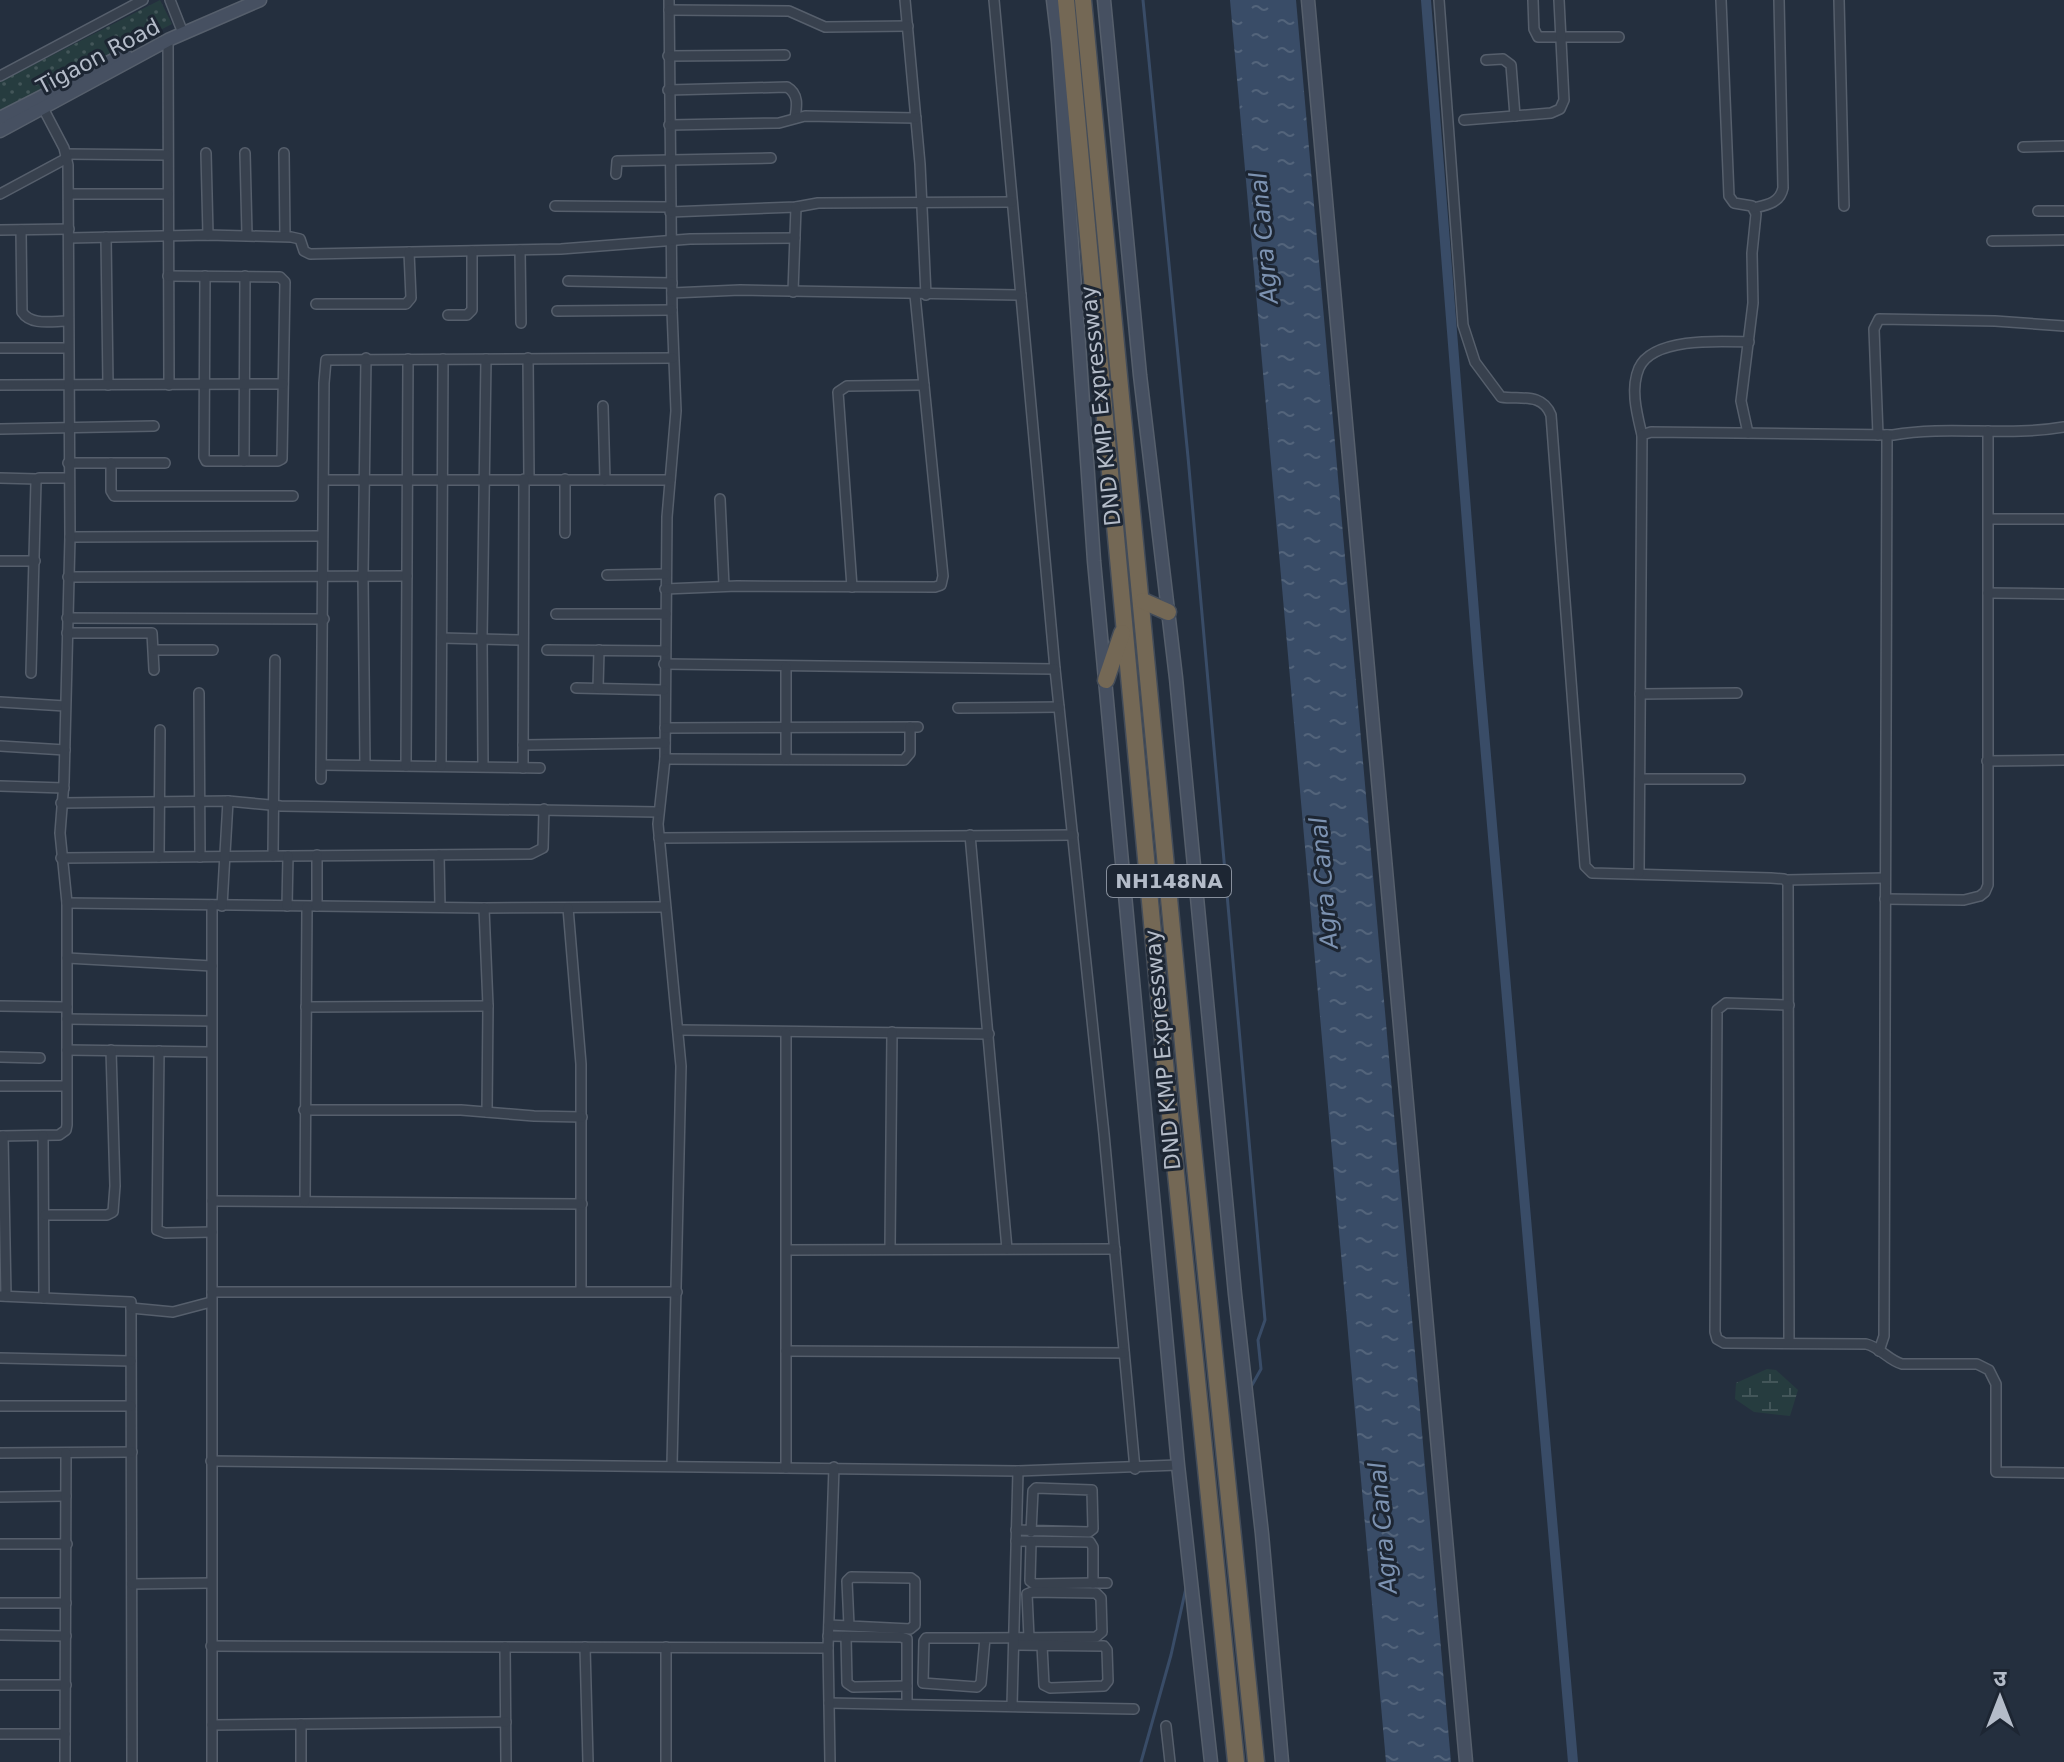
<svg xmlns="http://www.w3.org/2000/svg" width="2064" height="1762" viewBox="0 0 2064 1762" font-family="'DejaVu Sans','Noto Sans Devanagari',sans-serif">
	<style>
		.wetland { fill: url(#wetland-marsh) }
		.park { fill: url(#park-dots) }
		.water { fill: url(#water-ripples) }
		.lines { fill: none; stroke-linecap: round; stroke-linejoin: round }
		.stream { stroke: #394c67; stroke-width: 3 }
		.canal { stroke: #394c67; stroke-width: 10 }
		.street-casing { stroke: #565f6c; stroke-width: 12 }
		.secondary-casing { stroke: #565f6c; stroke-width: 15 }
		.highway-casing { stroke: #434c59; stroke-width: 19 }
		.street { stroke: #38414e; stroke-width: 9 }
		.secondary { stroke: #465061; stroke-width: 12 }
		.highway { stroke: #746855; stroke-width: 16 }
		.labels { text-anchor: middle; stroke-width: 6; stroke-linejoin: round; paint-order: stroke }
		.shield { fill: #1d2633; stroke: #878f9c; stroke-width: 2 }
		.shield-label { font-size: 20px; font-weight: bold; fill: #b4bcc9 }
		.street-label { font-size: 22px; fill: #b4bcc9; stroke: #1d2633 }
		.water-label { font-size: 24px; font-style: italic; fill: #7c92b1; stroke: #1d2633 }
	</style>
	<defs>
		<pattern id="wetland-marsh" width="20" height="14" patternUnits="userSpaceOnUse" patternTransform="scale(2)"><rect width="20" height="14" fill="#263c3f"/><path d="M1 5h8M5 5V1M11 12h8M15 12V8" fill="none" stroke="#435659"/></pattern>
		<pattern id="park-dots" width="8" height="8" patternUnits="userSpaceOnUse" patternTransform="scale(2)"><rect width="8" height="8" fill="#263c3f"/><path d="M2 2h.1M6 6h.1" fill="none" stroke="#435659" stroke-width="1.8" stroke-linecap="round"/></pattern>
		<pattern id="water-ripples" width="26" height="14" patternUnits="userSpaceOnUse" patternTransform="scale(2)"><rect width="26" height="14" fill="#394c67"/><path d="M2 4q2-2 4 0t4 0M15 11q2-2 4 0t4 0" fill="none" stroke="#53647b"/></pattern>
	</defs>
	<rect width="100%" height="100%" fill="#242f3e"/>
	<!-- wetland -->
	<path class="wetland" d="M1767,1369L1776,1370L1798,1390L1790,1416L1754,1412L1735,1399L1736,1383Z"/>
	<!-- park -->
	<path class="park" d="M160,0L172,24L0,112V82Z"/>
	<!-- water -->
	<path class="water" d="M1230,0H1296L1451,1762H1386Z"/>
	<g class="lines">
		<!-- stream -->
		<g class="stream">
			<path d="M1143,0L1188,457L1265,1320L1258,1340L1261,1369L1251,1387"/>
			<path d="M1141,1762L1171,1655L1186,1588"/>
		</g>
		<!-- canal -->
		<path class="canal" d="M1426,0L1478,663L1573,1762"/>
		<defs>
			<g id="street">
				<path d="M170,0L183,33"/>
				<path d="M669,0L672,310L676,411L667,517L665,759L658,824L681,1066L672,1465"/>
				<path d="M905,0L920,164L926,295"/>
				<path d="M994,0L1055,669L1104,1134L1135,1469"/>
				<path d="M1439,0L1463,325L1475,362L1501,397C1520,400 1542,392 1551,415L1585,866L1592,873L1771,878L1784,879L1788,883L1789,1343"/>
				<path d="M1533,0L1534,29L1538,37H1619"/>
				<path d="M1721,0L1729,196L1734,203L1752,206L1756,214L1752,253L1753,303L1741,401L1748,433"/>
				<path d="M1839,0L1844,206"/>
				<path d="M669,10L789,11L825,27L908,26"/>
				<path d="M168,40L169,385"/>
				<path d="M668,56L785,55"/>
				<path d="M1486,60L1503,59L1511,65L1515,116"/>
				<path d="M0,76L143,0"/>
				<path d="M668,90L787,87C799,94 797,106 795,118"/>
				<path d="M1464,120L1551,113L1560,109L1564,100L1559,0"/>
				<path d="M669,125L779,123L805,116L916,118"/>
				<path d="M2023,147L2064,146"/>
				<path d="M206,153L208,235"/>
				<path d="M245,153L247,235"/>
				<path d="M284,153L285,236"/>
				<path d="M66,154L167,155"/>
				<path d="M616,174L617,161L771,158"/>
				<path d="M0,194L67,158"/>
				<path d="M69,194H168"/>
				<path d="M555,206L670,207"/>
				<path d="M1754,208C1767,205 1780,203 1783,188L1779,0"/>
				<path d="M2038,211H2064"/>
				<path d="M670,212L796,207L818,203L1012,202"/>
				<path d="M0,230L69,229"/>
				<path d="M21,230L22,312C31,326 52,321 68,321"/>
				<path d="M106,237L108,385"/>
				<path d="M69,238L208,235L291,237L300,239L304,251L310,254L561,249L690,239L795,238"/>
				<path d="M1992,241L2064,240"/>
				<path d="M520,250L521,323"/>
				<path d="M168,276L280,277L285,282L282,459L278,461H244"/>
				<path d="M205,276L204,457L206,461H244L245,276"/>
				<path d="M568,281L672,283"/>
				<path d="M793,292L796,207"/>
				<path d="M672,293L740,290L1021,295"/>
				<path d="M316,304H406L411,298L409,252"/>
				<path d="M557,311L672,310"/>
				<path d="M448,315H467L472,310V251"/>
				<path d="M0,348H68"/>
				<path d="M528,358L529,479"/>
				<path d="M0,385L283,384"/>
				<path d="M603,406L605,480"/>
				<path d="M0,429L154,426"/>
				<path d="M1642,435C1637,414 1630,389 1639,368C1653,337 1721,341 1749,342"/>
				<path d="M1878,435L1874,329L1879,319L1995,321L2064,326"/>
				<path d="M68,463H165"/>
				<path d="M111,463V491L114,496H293"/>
				<path d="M0,478L37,479"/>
				<path d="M324,480H670"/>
				<path d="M720,499L724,586"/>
				<path d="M1989,519H2064"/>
				<path d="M565,533V479"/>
				<path d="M70,537L322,536"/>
				<path d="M0,561H35"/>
				<path d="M607,575L666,574"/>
				<path d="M68,577L407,576"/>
				<path d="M852,587L838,392L847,386L924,385"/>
				<path d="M665,589L737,586L935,587L941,585L943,576L915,295"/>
				<path d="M1988,593L2064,594"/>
				<path d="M556,614H666"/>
				<path d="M67,618L324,619"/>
				<path d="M67,633H152L154,670"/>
				<path d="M442,638L522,640"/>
				<path d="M154,650H213"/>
				<path d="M547,650L665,651"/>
				<path d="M664,664L1055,669"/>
				<path d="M31,673L36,481L39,478H69"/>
				<path d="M576,688L664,690"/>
				<path d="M598,688L599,650"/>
				<path d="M199,693L200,857"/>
				<path d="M1640,694L1737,693"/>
				<path d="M0,702L65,706"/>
				<path d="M958,708L1059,707"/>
				<path d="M665,728L918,727"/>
				<path d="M523,745L665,743"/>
				<path d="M0,746L65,750"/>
				<path d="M665,759L904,760L910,753V727"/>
				<path d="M786,759V667"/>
				<path d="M1987,761L2064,760"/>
				<path d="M365,764L363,576L366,358"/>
				<path d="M322,765L540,768"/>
				<path d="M406,766L408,359"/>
				<path d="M441,766L443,359"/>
				<path d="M483,766L482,639L486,359"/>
				<path d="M523,768L524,479"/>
				<path d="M321,779L324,383L326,360L673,358"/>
				<path d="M1640,779H1740"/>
				<path d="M0,786L64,788"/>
				<path d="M61,803L228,801L281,806L658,812"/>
				<path d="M970,835L1007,1249"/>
				<path d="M659,838L1073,835"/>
				<path d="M439,855L440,907"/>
				<path d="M273,856L275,660"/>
				<path d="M159,857L160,730"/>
				<path d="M61,858L531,854L543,848L544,809"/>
				<path d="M1639,873L1642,435L1651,432L1893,435C1949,425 2007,437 2064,427"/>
				<path d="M1786,880L1885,878"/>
				<path d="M1885,899L1964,900L1980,896L1985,892L1988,885V431"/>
				<path d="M67,903L484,908L664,907"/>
				<path d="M222,906L228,801"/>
				<path d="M287,906L288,856"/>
				<path d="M317,906V855"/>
				<path d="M484,908L488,1006L487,1112"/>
				<path d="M568,908L581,1064V1291"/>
				<path d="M67,958L212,966"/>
				<path d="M1789,1005L1726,1003L1717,1010L1715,1332L1717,1339L1724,1343L1866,1344C1880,1347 1888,1360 1902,1364H1977L1989,1370L1996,1384V1472L2064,1473"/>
				<path d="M0,1006L67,1007"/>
				<path d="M306,1007L488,1006"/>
				<path d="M67,1019L211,1021"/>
				<path d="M679,1030L989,1034"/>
				<path d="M67,1050L211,1052"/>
				<path d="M159,1051L157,1230L165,1233L212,1232"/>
				<path d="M0,1057L40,1058"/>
				<path d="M0,1086H66"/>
				<path d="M304,1110H461L534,1116L582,1117"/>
				<path d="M0,1136L59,1135L66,1130L67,1125V903L60,833L64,782L70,537L68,165L64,148L43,108"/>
				<path d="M3,1136L6,1296"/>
				<path d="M43,1136L44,1298"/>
				<path d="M212,1201L582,1204"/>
				<path d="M305,1201L307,907"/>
				<path d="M45,1215H107L113,1212L115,1186L111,1050"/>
				<path d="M890,1248L892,1032"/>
				<path d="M787,1250L1115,1249"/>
				<path d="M212,1292H677"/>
				<path d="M0,1296L131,1302L132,1762"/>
				<path d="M131,1308L173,1312L211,1302"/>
				<path d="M786,1351L1124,1353"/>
				<path d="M1879,1351L1884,1336L1887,435"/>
				<path d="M0,1358L131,1361"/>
				<path d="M0,1406H131"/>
				<path d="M0,1453L132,1452"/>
				<path d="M211,1461L1018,1471L1178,1465"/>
				<path d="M786,1468V1033"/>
				<path d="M0,1497L66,1496"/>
				<path d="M1016,1530L1089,1532L1093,1529L1092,1490L1036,1488L1033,1491L1031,1532"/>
				<path d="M1016,1541L1090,1542L1093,1547V1583H1107"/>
				<path d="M1031,1542L1030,1581L1034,1584L1093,1583"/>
				<path d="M0,1544H67"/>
				<path d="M132,1584L211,1583"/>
				<path d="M0,1603H66"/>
				<path d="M829,1625L910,1629L915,1625V1581L911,1578L851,1577L847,1581L849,1626"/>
				<path d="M0,1635L66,1636"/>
				<path d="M828,1636L901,1637L907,1639V1704"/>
				<path d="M846,1637L847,1683L853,1687L907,1686"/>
				<path d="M985,1638L981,1683L977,1687L923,1683L924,1641L926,1638C983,1638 1039,1638 1096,1637L1102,1632L1101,1598L1096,1593L1032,1592L1027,1594L1029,1638"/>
				<path d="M1014,1645L1104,1646L1107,1650L1108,1681L1104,1686L1050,1688L1044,1685L1042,1645"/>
				<path d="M211,1646L828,1648"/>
				<path d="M505,1647L506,1762"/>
				<path d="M585,1647L588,1762"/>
				<path d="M0,1685H66"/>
				<path d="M829,1703L1134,1709"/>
				<path d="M1012,1706L1018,1471"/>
				<path d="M212,1725L506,1722"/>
				<path d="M1166,1726L1170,1762"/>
				<path d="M0,1734H65"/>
				<path d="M65,1762L66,1453"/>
				<path d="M212,1762V905"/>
				<path d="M301,1762V1724"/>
				<path d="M666,1762V1647"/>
				<path d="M830,1762L828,1648L834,1467"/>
			</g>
			<g id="secondary">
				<path d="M1053,0L1058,42L1094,561L1178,1465L1211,1762"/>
				<path d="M1104,0L1140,375L1176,678L1235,1294L1262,1534L1282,1762"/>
				<path d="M1308,0L1466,1762"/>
				<path d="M0,118L125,54"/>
				<path d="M0,131L168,40L260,0"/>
			</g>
			<g id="highway">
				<path d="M1066,0L1169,1105L1236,1762"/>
				<path d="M1083,0L1189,1107L1256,1762"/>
				<path d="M1143,601L1168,612"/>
				<path d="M1106,680L1122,633"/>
			</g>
		</defs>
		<!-- street casing -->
		<use href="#street" class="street-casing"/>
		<!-- secondary casing -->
		<use href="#secondary" class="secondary-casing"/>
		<!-- highway casing -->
		<use href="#highway" class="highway-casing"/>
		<!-- street -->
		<use href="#street" class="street"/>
		<!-- secondary -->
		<use href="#secondary" class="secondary"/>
		<!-- highway -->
		<use href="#highway" class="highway"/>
	</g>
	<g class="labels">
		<!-- shield labels -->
		<rect class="shield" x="1107" y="865" width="124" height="32" rx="6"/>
		<g class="shield-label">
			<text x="1169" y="888">NH148NA</text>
		</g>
		<!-- street labels -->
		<g class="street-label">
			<text transform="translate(98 56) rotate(-28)" y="8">Tigaon Road</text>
			<text transform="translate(1100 406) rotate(-96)" y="8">DND KMP Expressway</text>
			<text transform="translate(1162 1050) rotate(-95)" y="8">DND KMP Expressway</text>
		</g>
		<!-- water labels -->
		<g class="water-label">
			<text transform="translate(1264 238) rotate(-95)" y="8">Agra Canal</text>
			<text transform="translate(1324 883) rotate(-95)" y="8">Agra Canal</text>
			<text transform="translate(1383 1528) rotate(-95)" y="8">Agra Canal</text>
		</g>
	</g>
	<!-- north arrow -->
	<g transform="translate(2000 1698)" stroke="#1d2633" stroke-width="6" paint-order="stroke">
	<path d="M0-6L14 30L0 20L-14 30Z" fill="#b4bcc9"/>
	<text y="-12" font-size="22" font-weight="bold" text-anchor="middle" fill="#b4bcc9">उ</text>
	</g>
</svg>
